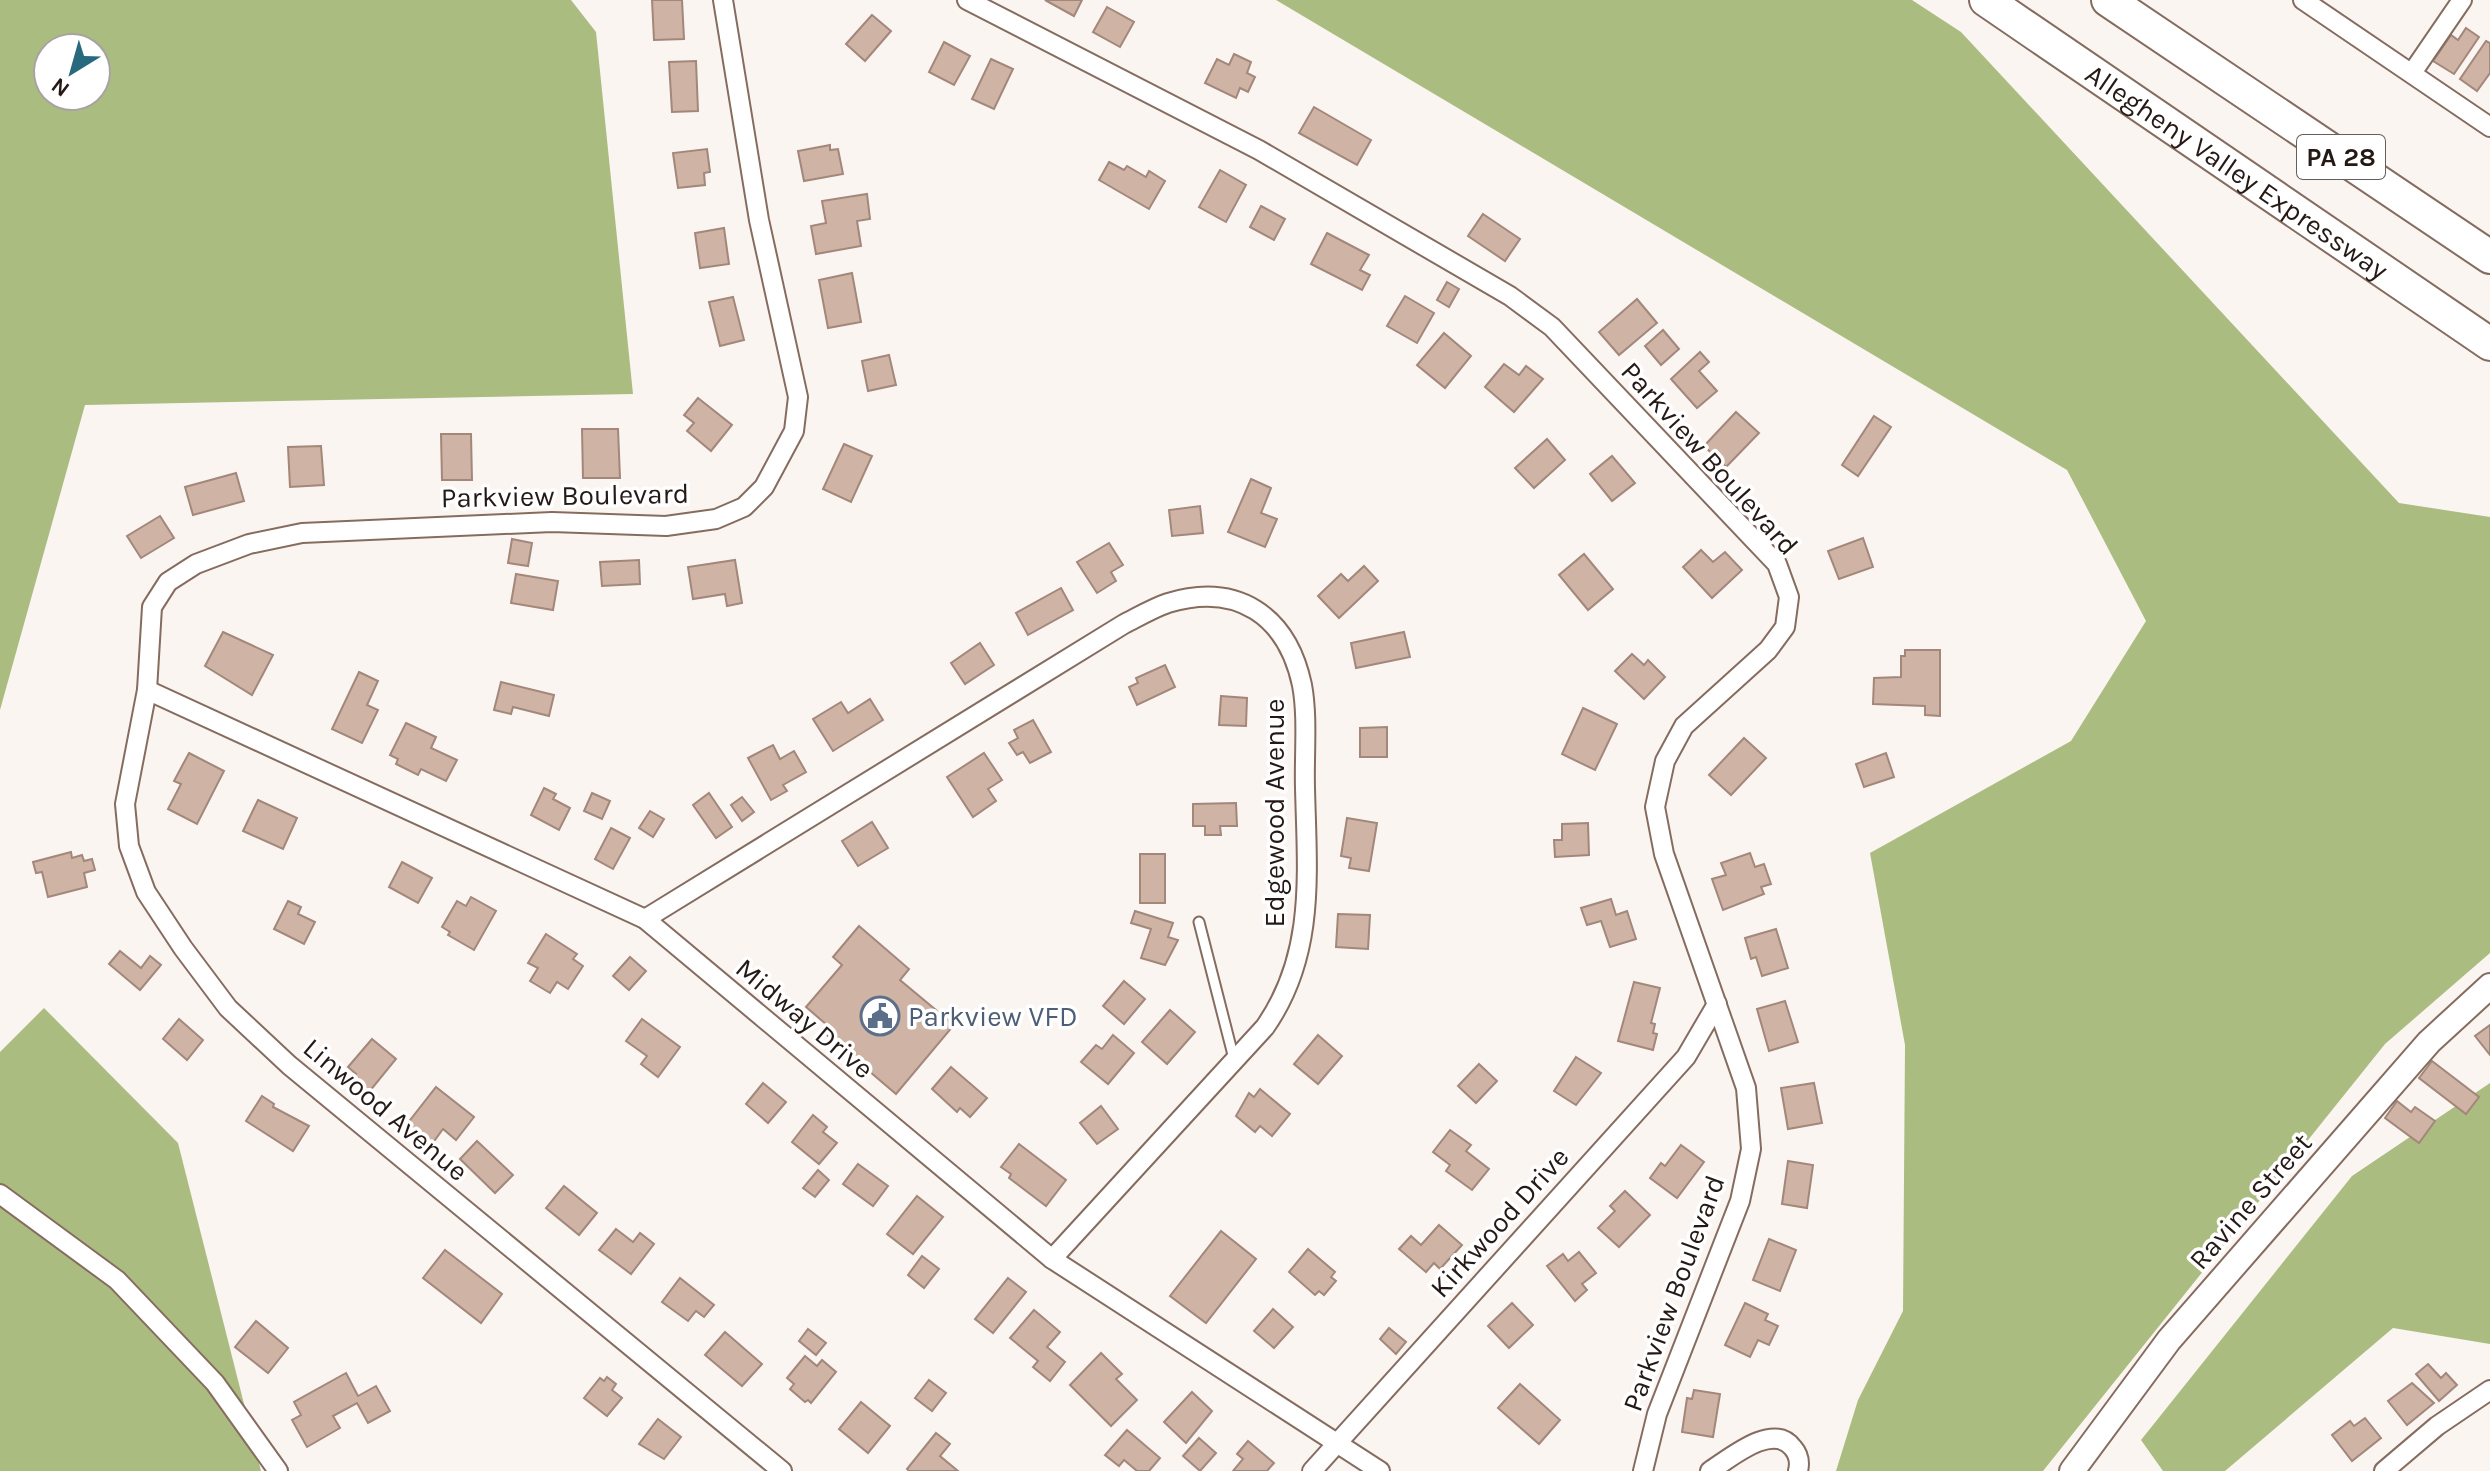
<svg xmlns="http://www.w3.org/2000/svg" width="2490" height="1471" viewBox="0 0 2490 1471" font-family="Karla,sans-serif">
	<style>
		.forest { fill: #abbc81; fill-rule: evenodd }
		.building { fill: #cfb3a4; stroke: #a2877a; stroke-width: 2 }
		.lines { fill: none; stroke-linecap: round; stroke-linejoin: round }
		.lane-casing { stroke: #866c5f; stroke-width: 13 }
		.street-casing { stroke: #866c5f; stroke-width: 22 }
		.secondary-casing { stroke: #866c5f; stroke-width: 28 }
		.highway-casing { stroke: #866c5f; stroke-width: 36 }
		.lane { stroke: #fff; stroke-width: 9 }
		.street { stroke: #fff; stroke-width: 18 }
		.secondary { stroke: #fff; stroke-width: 24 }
		.highway { stroke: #fff; stroke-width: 32 }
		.labels { text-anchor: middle; stroke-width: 7; stroke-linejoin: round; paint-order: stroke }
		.shield { fill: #fff; stroke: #665e5a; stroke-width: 2 }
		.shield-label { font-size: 26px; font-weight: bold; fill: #241914 }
		.street-label { font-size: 28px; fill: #241914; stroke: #fff }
		.service-label { font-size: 28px; fill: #4e5e75; stroke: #fff; text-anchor: start }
	</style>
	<rect width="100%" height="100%" fill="#fbf5f2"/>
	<!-- forest -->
	<g class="forest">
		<path d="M0,0H571L596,32L633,394L85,405L0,710ZM48,48H96V96H48Z"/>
		<path d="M1276,0H1912L1961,32L2399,503L2490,517V953L2385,1044L2043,1471H1836L1858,1400L1903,1311L1905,1045L1870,853L2071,741L2146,621L2067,470Z"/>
		<path d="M44,1008L178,1143L261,1471H0V1052Z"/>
		<path d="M2490,1083V1344L2393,1328L2225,1471H2163L2141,1440L2352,1176Z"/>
	</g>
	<!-- building -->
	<g class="building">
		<path d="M652,0H682L684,39L654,40Z"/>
		<path d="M1045,0H1082L1074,16Z"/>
		<path d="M1107,7L1134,22L1120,47L1093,32Z"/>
		<path d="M872,15L891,31L865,61L846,44Z"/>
		<path d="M2466,28L2479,37L2454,74L2433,61L2451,35L2458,40Z"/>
		<path d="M2486,41L2490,43V73L2477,91L2460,79Z"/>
		<path d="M944,42L970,56L954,85L929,72Z"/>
		<path d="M1234,54L1251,62L1247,73L1255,77L1248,92L1240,88L1236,98L1205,83L1217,59L1229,65Z"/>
		<path d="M991,59L1013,69L994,109L972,99Z"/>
		<path d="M696,61L698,111L672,112L669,62Z"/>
		<path d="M1314,107L1371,140L1357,165L1299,133Z"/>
		<path d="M830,145V150L838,149L843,174L804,181L798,151Z"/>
		<path d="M707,149L710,172L704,173L705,185L678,188L673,153Z"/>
		<path d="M1109,162L1124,170L1127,166L1146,177L1149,171L1165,181L1149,209L1099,180Z"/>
		<path d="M1220,170L1246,185L1226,222L1199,207Z"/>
		<path d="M867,194L870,219L857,221L861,246L816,254L811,226L826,223L822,201Z"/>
		<path d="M1261,206L1285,219L1274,240L1250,227Z"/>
		<path d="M1483,214L1520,239L1505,261L1468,236Z"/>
		<path d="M724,228L729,264L700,268L695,233Z"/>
		<path d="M1327,233L1369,255L1360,270L1370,275L1362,290L1311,264Z"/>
		<path d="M852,273L861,322L828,328L819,280Z"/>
		<path d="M1447,282L1459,289L1449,307L1437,300Z"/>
		<path d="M1405,296L1434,313L1417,343L1387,326Z"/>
		<path d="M733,297L744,340L720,346L709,302Z"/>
		<path d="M1637,299L1657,323L1619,355L1599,332Z"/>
		<path d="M1663,330L1679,349L1661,365L1645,346Z"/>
		<path d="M1444,333L1471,356L1445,388L1417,365Z"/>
		<path d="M1700,352L1709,362L1699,371L1717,391L1697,408L1671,379Z"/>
		<path d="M889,355L896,385L868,391L862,361Z"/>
		<path d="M1504,364L1519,375L1526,366L1543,379L1514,412L1485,387Z"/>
		<path d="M698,398L732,425L711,451L687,431L694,423L684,415Z"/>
		<path d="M1736,412L1759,433L1726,467L1704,446Z"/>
		<path d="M1874,416L1891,427L1858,476L1842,465Z"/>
		<path d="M582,429H618L620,478H583Z"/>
		<path d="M441,434H471L472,480H442Z"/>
		<path d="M1547,439L1565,460L1534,488L1515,468Z"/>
		<path d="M844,444L872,456L851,502L823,489Z"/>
		<path d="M321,446L324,485L290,487L288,447Z"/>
		<path d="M1612,456L1635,483L1612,501L1590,474Z"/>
		<path d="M236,473L244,501L193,515L185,487Z"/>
		<path d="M1251,479L1271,488L1261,513L1277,519L1265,547L1228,532Z"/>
		<path d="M1200,506L1203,533L1172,536L1169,510Z"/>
		<path d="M160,516L174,538L141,558L127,536Z"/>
		<path d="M1863,538L1873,567L1839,579L1828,551Z"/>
		<path d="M512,539L532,543L528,566L508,563Z"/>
		<path d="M1109,543L1123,565L1111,572L1116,581L1097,593L1077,562Z"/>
		<path d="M1701,550L1713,562L1725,552L1742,570L1712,598L1683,567Z"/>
		<path d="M1584,554L1613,589L1588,610L1559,575Z"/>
		<path d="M639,560L640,584L602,586L600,562Z"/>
		<path d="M735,560L742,603L727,606L725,594L693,599L688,567Z"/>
		<path d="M1364,566L1378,581L1339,618L1318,596L1341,574L1348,581Z"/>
		<path d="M516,574L558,581L553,610L511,603Z"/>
		<path d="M1061,588L1073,610L1028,635L1016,613Z"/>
		<path d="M223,632L273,655L252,695L205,666Z"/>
		<path d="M1404,632L1410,657L1356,668L1351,643Z"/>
		<path d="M980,643L994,665L965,684L951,663Z"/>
		<path d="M1905,650H1940V716L1925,715V706L1873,704L1874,678L1901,677V656H1905Z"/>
		<path d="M1632,654L1644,665L1648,660L1665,677L1644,699L1615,671Z"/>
		<path d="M1165,665L1175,687L1137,705L1129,687L1138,683L1136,678Z"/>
		<path d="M359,672L378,681L367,705L378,710L362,743L332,729Z"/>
		<path d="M501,682L554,695L549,716L513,707L511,714L494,710Z"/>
		<path d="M1221,696L1247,698L1246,726L1219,725Z"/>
		<path d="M870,699L883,720L833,751L813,719L841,702L848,713Z"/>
		<path d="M1583,708L1617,724L1595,770L1562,754Z"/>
		<path d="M1033,720L1051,752L1030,763L1023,752L1017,755L1009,743L1018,738L1014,730Z"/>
		<path d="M406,723L436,737L431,748L457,760L446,781L421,769L418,775L396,764L398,759L390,755Z"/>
		<path d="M1387,727V757H1360V728Z"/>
		<path d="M1744,738L1766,758L1731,795L1709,775Z"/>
		<path d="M773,745L780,759L794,751L806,772L783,785L787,791L771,800L748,758Z"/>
		<path d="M189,753L224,771L197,824L168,809L181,784L174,781Z"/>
		<path d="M984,753L1002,780L988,789L996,801L973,817L947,777Z"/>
		<path d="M1886,753L1894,777L1864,787L1856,764Z"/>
		<path d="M544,788L556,794L553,799L570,808L559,830L531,815Z"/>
		<path d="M592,793L610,801L602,819L584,811Z"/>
		<path d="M709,793L732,827L716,838L693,805Z"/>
		<path d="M742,797L754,812L742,821L731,805Z"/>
		<path d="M258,800L297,818L283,849L243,831Z"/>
		<path d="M1236,803L1237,826H1220L1221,835H1205V826H1193V804Z"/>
		<path d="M650,811L664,819L653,837L639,828Z"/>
		<path d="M1347,818L1377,823L1369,871L1349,868L1351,858L1341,856Z"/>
		<path d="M872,822L888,848L858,866L842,841Z"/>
		<path d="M1588,823L1589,855L1555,857L1554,840H1562V824Z"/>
		<path d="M611,828L630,838L613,869L595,859Z"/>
		<path d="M71,852L72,858L82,855L84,861L92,859L95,870L84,873L87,887L48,897L42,872L36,873L33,862Z"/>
		<path d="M1750,853L1755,867L1764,864L1771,884L1761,887L1764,894L1723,910L1712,879L1726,875L1721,863Z"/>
		<rect x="1140" y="854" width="25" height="49"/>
		<path d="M402,862L432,878L418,903L389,887Z"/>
		<path d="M471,897L496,911L474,950L448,935L450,932L442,927L457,901L466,906Z"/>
		<path d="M1611,899L1616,915L1627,911L1636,939L1610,947L1601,921L1587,925L1581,908Z"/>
		<path d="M288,901L301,907L298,914L315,922L304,944L274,929Z"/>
		<path d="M1135,911L1173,923L1168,937L1178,940L1165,965L1141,958L1151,929L1131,923Z"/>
		<path d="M1338,914L1370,915L1368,949L1336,947Z"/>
		<path d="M859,926L909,969L900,980L954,1025L896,1094L822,1031L827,1025L806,1007L842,965L833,957Z"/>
		<path d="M1776,929L1788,968L1762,976L1756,957L1751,959L1745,938Z"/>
		<path d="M546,934L577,954L573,959L583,966L568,989L557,982L550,993L530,981L538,968L528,963Z"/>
		<path d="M120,951L141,968L150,956L161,965L140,990L109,964Z"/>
		<path d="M630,957L646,971L629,990L613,976Z"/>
		<path d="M1124,981L1145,999L1124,1024L1103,1006Z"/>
		<path d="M1634,982L1660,988L1651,1023L1655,1024L1653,1033L1657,1034L1653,1050L1618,1041Z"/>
		<path d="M1785,1001L1798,1042L1769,1051L1757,1009Z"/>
		<path d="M1170,1010L1195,1032L1167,1064L1142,1042Z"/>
		<path d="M179,1019L203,1040L187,1060L163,1039Z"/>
		<path d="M642,1019L680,1047L658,1077L641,1064L647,1056L626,1041Z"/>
		<path d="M2490,1025V1055L2475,1036Z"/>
		<path d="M1113,1035L1134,1053L1108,1084L1081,1062L1096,1045L1102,1049Z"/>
		<path d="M1318,1035L1342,1056L1318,1084L1294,1064Z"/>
		<path d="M372,1039L396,1059L369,1092L353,1078L356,1074L348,1067Z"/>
		<path d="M1576,1057L1601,1073L1576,1105L1554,1091Z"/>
		<path d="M2432,1061L2479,1097L2466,1114L2419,1078Z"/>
		<path d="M1479,1064L1497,1081L1476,1103L1458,1086Z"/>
		<path d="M951,1067L987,1098L970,1117L960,1108L957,1112L932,1089Z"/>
		<path d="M763,1083L786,1102L768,1123L746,1104Z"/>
		<path d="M1814,1083L1822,1123L1788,1129L1781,1088Z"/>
		<path d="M436,1087L474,1117L456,1140L443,1129L432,1144L407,1124Z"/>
		<path d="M1260,1089L1290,1114L1272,1136L1260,1126L1255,1132L1236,1116L1249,1093L1254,1097Z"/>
		<path d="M262,1096L274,1104L273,1107L309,1126L293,1151L246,1121Z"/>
		<path d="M2397,1101L2411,1112L2415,1107L2435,1121L2419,1143L2385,1118Z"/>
		<path d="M1101,1106L1118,1129L1097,1144L1080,1123Z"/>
		<path d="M813,1115L827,1127L823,1132L837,1143L819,1164L792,1142Z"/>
		<path d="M1450,1130L1471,1145L1466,1151L1489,1169L1472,1190L1446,1171L1450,1165L1433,1152Z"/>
		<path d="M477,1141L513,1175L495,1193L460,1159Z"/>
		<path d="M1019,1144L1066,1180L1046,1206L1009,1178L1011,1174L1001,1167Z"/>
		<path d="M1681,1145L1704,1162L1677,1198L1650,1178L1661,1163L1665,1166Z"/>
		<path d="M1788,1161L1813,1165L1807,1208L1782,1204Z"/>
		<path d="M858,1164L888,1186L873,1206L843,1184Z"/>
		<path d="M818,1170L829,1180L815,1197L803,1188Z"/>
		<path d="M564,1186L597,1213L579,1235L546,1208Z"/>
		<path d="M1625,1191L1650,1215L1619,1247L1598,1228L1615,1211L1610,1206Z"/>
		<path d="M917,1196L943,1217L913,1254L887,1234Z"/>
		<path d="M1439,1225L1462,1245L1440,1269L1434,1263L1426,1272L1399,1249L1411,1236L1421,1245Z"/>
		<path d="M616,1229L633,1242L640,1233L654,1244L631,1274L599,1250Z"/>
		<path d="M1221,1231L1256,1259L1206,1323L1170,1296Z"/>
		<path d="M1769,1239L1796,1250L1780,1291L1753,1280Z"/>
		<path d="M1308,1249L1335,1272L1331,1277L1336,1281L1324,1295L1319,1291L1315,1295L1289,1272Z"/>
		<path d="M445,1250L502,1294L481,1323L423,1278Z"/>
		<path d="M1579,1252L1596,1273L1582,1284L1587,1290L1575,1301L1547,1266L1563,1254L1568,1261Z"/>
		<path d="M922,1256L939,1269L924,1288L908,1275Z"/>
		<path d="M680,1278L714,1305L704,1317L696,1311L688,1321L662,1302Z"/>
		<path d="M1008,1278L1026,1292L993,1333L975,1319Z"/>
		<path d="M1512,1303L1533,1325L1509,1348L1488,1326Z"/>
		<path d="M1745,1303L1768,1314L1765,1320L1778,1326L1769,1345L1758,1340L1750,1357L1725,1345Z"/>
		<path d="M1273,1309L1293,1327L1274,1348L1254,1331Z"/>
		<path d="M1034,1310L1060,1332L1047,1347L1065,1362L1050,1381L1033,1367L1038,1361L1010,1338Z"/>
		<path d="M256,1321L288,1348L268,1373L235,1347Z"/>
		<path d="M1389,1328L1406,1342L1396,1354L1380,1339Z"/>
		<path d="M808,1329L826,1343L816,1355L799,1341Z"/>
		<path d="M725,1332L762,1364L742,1386L705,1355Z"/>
		<path d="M1101,1353L1122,1374L1116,1379L1137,1400L1111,1426L1070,1385Z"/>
		<path d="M805,1356L817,1366L822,1360L836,1372L811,1403L808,1400L805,1402L790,1389L794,1384L787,1378Z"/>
		<path d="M2428,1364L2441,1378L2446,1373L2457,1385L2439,1401L2416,1374Z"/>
		<path d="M346,1373L358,1396L376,1386L390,1411L368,1423L357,1403L333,1416L340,1428L307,1447L292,1420L301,1415L294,1402Z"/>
		<path d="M607,1377L616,1384L612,1390L622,1398L607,1416L584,1398L600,1378L604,1381Z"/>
		<path d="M929,1380L946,1393L932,1411L915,1398Z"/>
		<path d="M2412,1383L2434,1403L2407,1425L2388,1401Z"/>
		<path d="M1520,1384L1560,1420L1539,1444L1498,1408Z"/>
		<path d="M1694,1390L1720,1394L1713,1437L1682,1432L1687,1398L1692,1399Z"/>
		<path d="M1192,1392L1212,1411L1186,1443L1164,1422Z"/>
		<path d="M861,1402L890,1426L868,1453L839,1429Z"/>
		<path d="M2365,1418L2381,1438L2352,1461L2332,1435L2350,1421L2354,1426Z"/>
		<path d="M658,1419L681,1437L664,1459L639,1444Z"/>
		<path d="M1127,1430L1160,1458L1149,1471H1137L1124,1460L1119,1466L1105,1455Z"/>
		<path d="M936,1433L950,1444L940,1456L958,1471H909L907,1469Z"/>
		<path d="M1199,1438L1216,1453L1200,1471L1183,1456Z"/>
		<path d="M1248,1441L1274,1463L1267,1471H1233L1243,1459L1237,1454Z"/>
	</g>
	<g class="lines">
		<defs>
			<path id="lane" d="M1199,922L1234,1059"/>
			<g id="street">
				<path d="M723,0L759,220L798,397L794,431L764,487L744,507L716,519L666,526L552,522L302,533L249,544L196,564L168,582L152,607L147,690L125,804L129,846L146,892L183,948L228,1008L289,1065L782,1471"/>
				<path d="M967,0L1259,150L1510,296L1552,327L1777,564L1789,597L1785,627L1768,650L1684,726L1665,761L1655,807L1664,854L1746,1088L1751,1149L1740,1201L1657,1414L1643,1471"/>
				<path d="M2303,0L2490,127"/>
				<path d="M2412,73L2462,0"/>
				<path d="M147,690L645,919L1052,1259L1380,1471"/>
				<path d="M645,919L1124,624C1138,617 1153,608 1168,603C1237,582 1287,615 1302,685C1308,717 1304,755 1305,788C1307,873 1316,954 1265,1027L1052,1259"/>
				<path d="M0,1194L117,1280L215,1383L278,1471"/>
				<path d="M1312,1471L1686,1057L1717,1004"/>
				<path d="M1710,1471C1729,1459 1773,1421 1793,1448C1799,1455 1800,1463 1798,1471"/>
				<path d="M2384,1471L2437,1426L2490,1390"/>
			</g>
			<path id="secondary" d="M2072,1471L2169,1340L2429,1042L2490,986"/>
			<g id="highway">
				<path id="s1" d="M1986,0L2490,344"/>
				<path d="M2108,0L2490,257"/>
			</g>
		</defs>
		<!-- lane casing -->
		<use href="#lane" class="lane-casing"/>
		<!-- street casing -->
		<use href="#street" class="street-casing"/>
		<!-- secondary casing -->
		<use href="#secondary" class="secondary-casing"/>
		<!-- highway casing -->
		<use href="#highway" class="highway-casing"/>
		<!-- lane -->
		<use href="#lane" class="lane"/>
		<!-- street -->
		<use href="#street" class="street"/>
		<!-- secondary -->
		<use href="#secondary" class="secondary"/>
		<!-- highway -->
		<use href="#highway" class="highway"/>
	</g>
	<!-- icons -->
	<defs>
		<symbol id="civic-ring" viewBox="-11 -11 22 22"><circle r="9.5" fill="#fff" stroke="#5c6f8a" stroke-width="1.5"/><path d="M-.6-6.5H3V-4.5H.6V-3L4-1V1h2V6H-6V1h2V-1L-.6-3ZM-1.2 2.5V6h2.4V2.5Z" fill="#5c6f8a"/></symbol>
	</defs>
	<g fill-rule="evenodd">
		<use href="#civic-ring" x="858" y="994" width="44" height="44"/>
	</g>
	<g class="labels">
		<!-- shield labels -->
		<rect class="shield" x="2297" y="135" width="88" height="44" rx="6"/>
		<g class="shield-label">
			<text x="2341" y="166">PA 28</text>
		</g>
		<!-- street labels -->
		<g class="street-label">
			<text dy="10" stroke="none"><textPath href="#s1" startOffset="304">Allegheny Valley Expressway</textPath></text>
			<text transform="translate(1710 458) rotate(48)" y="10">Parkview Boulevard</text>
			<text transform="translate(565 495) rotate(-1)" y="10">Parkview Boulevard</text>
			<text transform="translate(1274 813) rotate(-90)" y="10">Edgewood Avenue</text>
			<text transform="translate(805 1018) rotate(40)" y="10">Midway Drive</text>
			<text transform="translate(386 1109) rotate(40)" y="10">Linwood Avenue</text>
			<text transform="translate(2250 1201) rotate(-49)" y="10">Ravine Street</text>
			<text transform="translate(1499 1222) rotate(-48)" y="10">Kirkwood Drive</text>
			<text transform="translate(1673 1293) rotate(-70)" y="10">Parkview Boulevard</text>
		</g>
		<!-- service labels -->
		<g class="service-label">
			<text x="908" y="1026">Parkview VFD</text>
		</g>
	</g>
	<!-- north arrow -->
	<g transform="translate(72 72) rotate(217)"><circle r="38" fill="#ffffff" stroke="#a7a3a1" stroke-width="2"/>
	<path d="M0-6L14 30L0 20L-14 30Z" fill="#29697d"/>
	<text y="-12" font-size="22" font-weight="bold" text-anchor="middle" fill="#241914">N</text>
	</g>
</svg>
